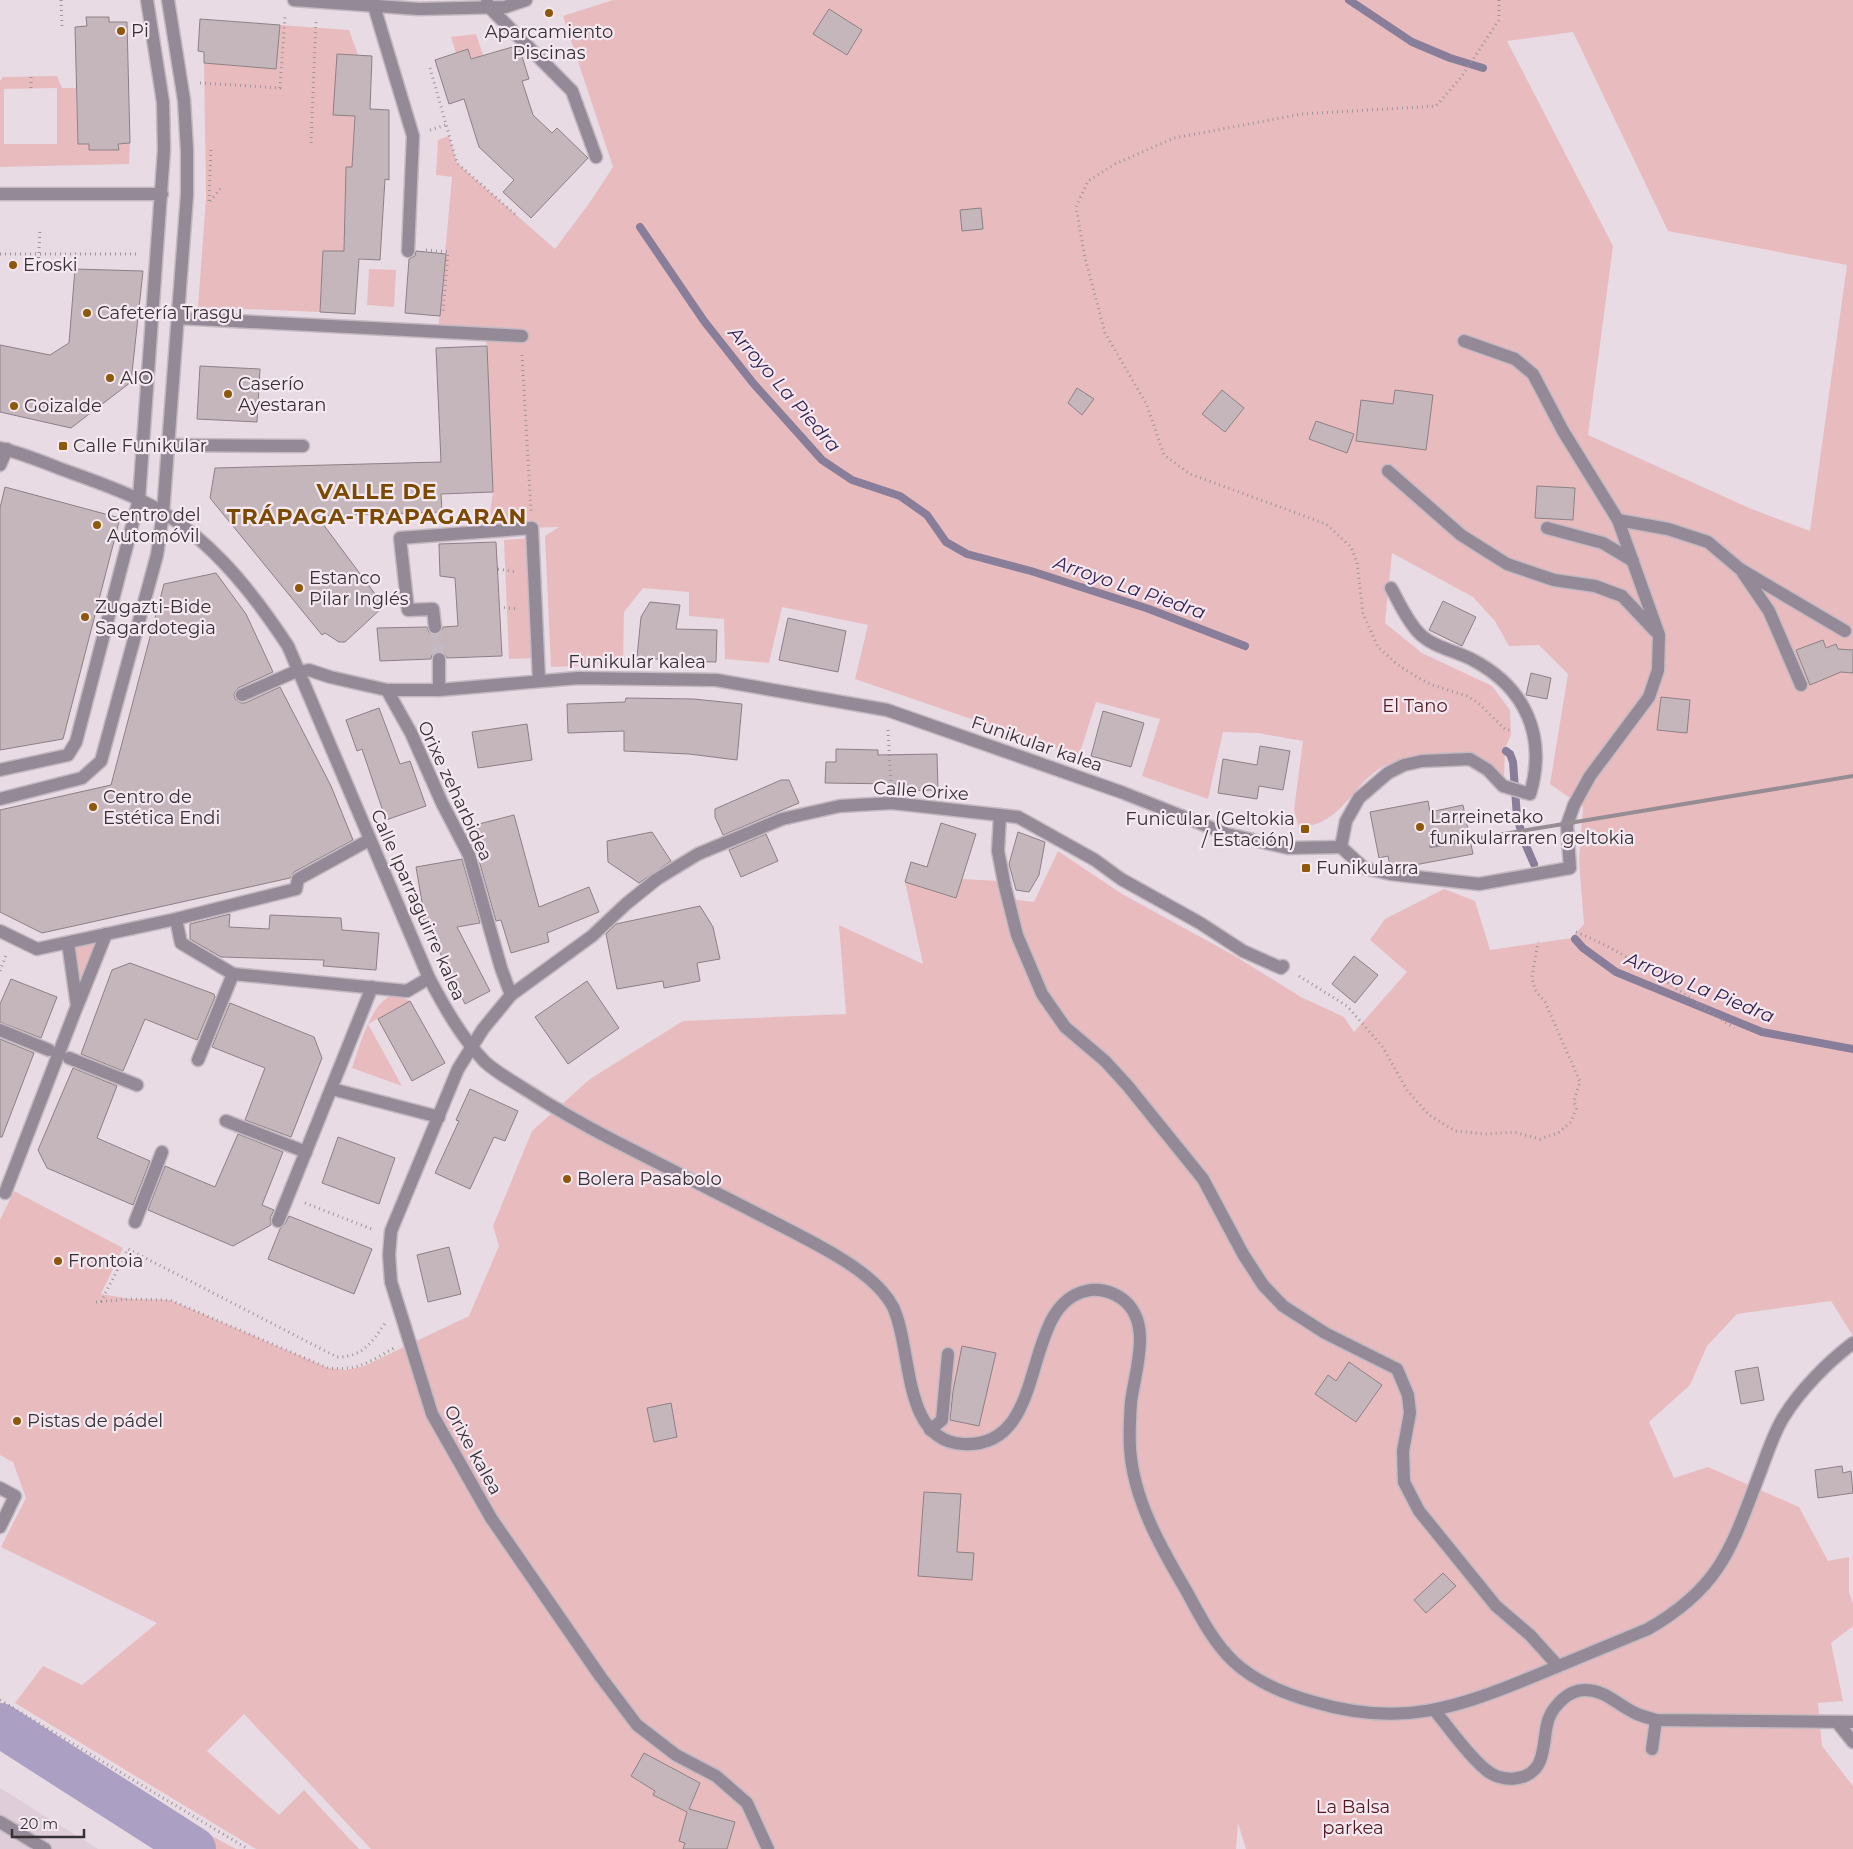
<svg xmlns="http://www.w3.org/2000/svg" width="1853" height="1849" viewBox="0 0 1853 1849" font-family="Montserrat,sans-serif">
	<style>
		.built { fill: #e0cdda }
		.green { fill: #e8bcbf; fill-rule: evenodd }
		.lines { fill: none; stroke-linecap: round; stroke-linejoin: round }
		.stream { stroke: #887e99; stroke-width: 8 }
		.river { stroke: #ab9fc4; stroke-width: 44 }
		.building { fill: #c5b6bb; stroke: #8d8085 }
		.minor-tunnel { stroke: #c4b9c1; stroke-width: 12; stroke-dasharray: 12 6; stroke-linecap: butt }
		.minor-casing { stroke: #c4b9c1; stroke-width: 15 }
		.path { stroke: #9e949b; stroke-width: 3; stroke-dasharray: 1 4; stroke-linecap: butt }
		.minor { stroke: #948997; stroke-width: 12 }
		.rail { stroke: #968c93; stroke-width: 4 }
		.poi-dot { fill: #8e580b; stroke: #f5e8f1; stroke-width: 2 }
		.labels { text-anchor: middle; stroke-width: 4.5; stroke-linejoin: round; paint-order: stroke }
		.poi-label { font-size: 18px; fill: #363135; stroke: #f5e8f1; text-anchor: start }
		.street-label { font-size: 18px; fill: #363135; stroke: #f5e8f1 }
		.park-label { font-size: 18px; fill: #521923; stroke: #f5e8f1 }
		.water-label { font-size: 19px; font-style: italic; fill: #362252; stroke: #f5e8f1 }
		.district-label { font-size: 22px; font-weight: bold; letter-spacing: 1px; fill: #7a4a00; stroke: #f5e8f1 }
	</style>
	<rect width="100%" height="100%" fill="#e8dbe4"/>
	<!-- built -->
	<path class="built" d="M0,1788L98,1849H0Z"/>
	<!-- green -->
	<g class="green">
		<path d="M613,0H1853V1336L1831,1301L1737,1314L1707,1346L1690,1385L1649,1422L1674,1478L1708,1467L1799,1507L1828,1561L1849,1557V1592L1853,1604V1626L1831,1643L1843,1701L1818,1703L1822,1746L1853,1786V1849H1246L1238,1823L1236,1849H371L244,1714L207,1751L279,1815L304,1790L359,1849H256L15,1703L43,1666L82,1685L157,1623L1,1547L26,1498L13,1462L0,1455V1220L14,1191L123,1248L101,1294L131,1299L170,1300L328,1368L346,1370L364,1366L469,1316L499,1246L493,1226L532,1131L590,1079L683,1021L846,1014L839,925L923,964L905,882L955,898L962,879L999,881L1001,898L1034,902L1058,851L1122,894L1235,956L1301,997L1344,1017L1354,1032L1407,972L1370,940L1385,919L1444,889L1475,901L1490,950L1572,938L1584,924L1579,861L1583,807L1550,784L1568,674L1539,645L1509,646L1495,621L1473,597L1392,553L1385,623L1422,653L1492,686L1510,710L1511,735L1505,748L1504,776C1492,773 1484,759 1472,756C1459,752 1444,754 1431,756C1415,758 1393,760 1379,769C1347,791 1344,822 1299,828L1294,810L1303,741L1258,733L1223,732L1208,799L1142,776L1160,719L1096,702L1079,756L855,679L868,625L782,607L769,663L725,659L724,619L689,616V592L643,588L624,612L623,664L551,667L545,536L559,527L488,529L493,492L487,346L484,333L438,331L452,177L436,175L438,140L449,136L457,163L555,249L590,202L613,167L563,16ZM1573,32L1668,231L1847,265L1810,531L1749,508L1588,435L1613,246L1507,41Z"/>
		<path d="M280,25L349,30L358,55L333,115L355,116L352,167H346L344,251H323L320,312L198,307L206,198L204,63L276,69Z"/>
		<path d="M476,34L483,55L472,59L468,49L456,53L451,37Z"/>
		<path d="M57,76L62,88H76L78,144H89V150H118V144L130,143L129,164L0,167V81L3,77ZM57,88V144H4V89Z"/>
		<path d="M369,269L396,270L394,307L367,305Z"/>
		<path d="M528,538L533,658L509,659L504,540Z"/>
		<path d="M106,934L77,1006L68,943Z"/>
		<path d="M395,994L410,1001L368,1024L402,1086L352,1068C359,1048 371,1000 395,994Z"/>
		<path d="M0,1722L236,1849H191L0,1725Z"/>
	</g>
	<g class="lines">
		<!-- stream -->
		<g class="stream">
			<path d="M1349,0L1412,42L1450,58L1483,68"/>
			<path d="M640,227L704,321L753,383L822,460L852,480L900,496L927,515L946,542L967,554L1031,571L1149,609L1245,646"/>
			<path d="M1506,751L1510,754L1513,762L1517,817L1524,841L1534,864"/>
			<path d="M1575,939L1583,948L1616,972L1762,1032L1853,1049"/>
		</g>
		<!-- river -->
		<path class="river" d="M0,1725L194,1849"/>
	</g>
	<!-- building -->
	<g class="building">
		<path d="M829,9L862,30L847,55L813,34Z"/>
		<path d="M86,17H109V22H127L130,143L118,144L119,150H89V144H78L75,27L87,26Z"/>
		<path d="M200,19L280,25L276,69L204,63V52L198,51Z"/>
		<path d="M516,46L520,50L529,79L522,81L533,115L552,133L557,128L588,158L531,218L503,192L514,180L479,147L464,99L449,104L435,60L468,49L471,59Z"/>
		<path d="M337,54L372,56L370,109L389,110V180L385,179L380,260L359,259L355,314L320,312L323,251H344L346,167H352L355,116L333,115Z"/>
		<path d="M981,208L983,229L962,231L960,210Z"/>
		<path d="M416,251L446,254L440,316L405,313L409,259L415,256Z"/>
		<path d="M75,269L143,271L131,382L71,428L0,412V345L50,355L69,343Z"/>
		<path d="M487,346L493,492L441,494L442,512L317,516L384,606L345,642H339L325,633L322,635L210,498L215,468L441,462L436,348Z"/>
		<path d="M200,366L260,369L257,422L197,419Z"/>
		<path d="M1077,388L1094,399L1082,415L1068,403Z"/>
		<path d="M1222,390L1244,408L1225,432L1202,414Z"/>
		<path d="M1395,390L1433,395L1426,450L1356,441L1361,400L1393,404Z"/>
		<path d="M1316,421L1354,434L1347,453L1309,439Z"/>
		<path d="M1537,486L1575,488L1573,520L1535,518Z"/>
		<path d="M5,487L120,518L63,739L0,750V508Z"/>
		<path d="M496,542L502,656L447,658L443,652L439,651L432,655L431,659L380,661L377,628L427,627L429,632L435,635L440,633L443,627L458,626L455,578L440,576L439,544Z"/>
		<path d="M216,573L246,614L273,672L238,688L234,694L235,699L241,703H245L280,687L331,786L353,840L294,872L290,878L42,933L0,912V810L111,785L164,584Z"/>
		<path d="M1443,601L1476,617L1462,646L1429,630Z"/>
		<path d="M650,602L680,605L676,629L717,630L716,662L676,661L637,657L641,617Z"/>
		<path d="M788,618L846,631L838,672L779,660Z"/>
		<path d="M1823,640L1826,648L1836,644L1838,649L1853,650V673L1841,672L1810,685L1796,650Z"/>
		<path d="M1531,673L1551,678L1547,699L1526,695Z"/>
		<path d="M1661,697L1690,700L1687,733L1657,730Z"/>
		<path d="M626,698L694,699L742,704L737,760L689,754L624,751V731L568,733L567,704L625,702Z"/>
		<path d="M379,708L400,764L410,761L426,806L386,820L362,749L357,751L346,720Z"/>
		<path d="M1103,711L1144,723L1131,767L1091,756Z"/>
		<path d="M527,724L532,760L478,768L472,732Z"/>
		<path d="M1260,746L1290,751L1283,790L1259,786L1257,799L1218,793L1223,759L1257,765Z"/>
		<path d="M836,749L878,750V755L937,754L938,790L896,791V784L825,783L826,762H836Z"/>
		<path d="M781,780H789L799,803L723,835L715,817V809Z"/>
		<path d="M1428,801L1430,812L1463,805L1473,854L1404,867L1390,866L1388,856L1379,858L1370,812Z"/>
		<path d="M514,815L539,907L589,887L599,912L547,933L549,942L511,953L501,920L496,921L478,857L484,856L475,825Z"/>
		<path d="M941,823L976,834L956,898L905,882L911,862L927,867Z"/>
		<path d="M652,832L671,861L639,883L608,862L607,841Z"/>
		<path d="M1018,832L1045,842L1039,875L1029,892L1016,890L1009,864Z"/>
		<path d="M766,834L778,861L741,877L729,850Z"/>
		<path d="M462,859L480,923L457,927L490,991L465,1004L418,908H423L416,867Z"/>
		<path d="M700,906L713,927L720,959L697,963L700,981L664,988L663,981L617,989L606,934L616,924Z"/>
		<path d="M230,914L229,927L269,929L270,915L341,918L342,930L379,933L376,970L323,966L324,960L221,957L190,939V924Z"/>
		<path d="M1354,956L1378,975L1355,1003L1332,984Z"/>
		<path d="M130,963L214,994L215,997L197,1040L145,1019L123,1071L81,1054L112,970Z"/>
		<path d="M11,979L57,997L41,1038L0,1022V1004Z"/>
		<path d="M587,981L619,1028L568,1064L535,1017Z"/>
		<path d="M410,1001L445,1063L412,1081L378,1019Z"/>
		<path d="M230,1003L314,1037L322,1058L291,1137L245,1120L265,1068L212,1047Z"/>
		<path d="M0,1039L34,1053L2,1137H0Z"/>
		<path d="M73,1068L117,1086L97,1138L150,1161L133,1205L47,1168L38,1150Z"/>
		<path d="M470,1089L518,1111L505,1141L494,1137L470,1189L435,1173L459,1121L456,1120Z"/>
		<path d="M238,1134L283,1152L262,1205L274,1210L270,1218L271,1225L233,1246L148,1210L165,1166L215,1187Z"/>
		<path d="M338,1137L395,1158L379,1204L322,1183Z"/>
		<path d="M289,1216L372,1249L354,1294L268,1259L280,1229L285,1224Z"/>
		<path d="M449,1247L461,1294L428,1302L417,1255Z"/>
		<path d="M962,1346L996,1353L979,1426L950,1420L953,1391Z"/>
		<path d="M1349,1362L1382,1385L1356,1422L1315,1394L1328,1375L1336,1381Z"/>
		<path d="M1758,1367L1764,1400L1741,1404L1735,1371Z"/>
		<path d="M671,1403L677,1437L654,1442L647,1408Z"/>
		<path d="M1842,1466L1843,1473L1851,1471L1853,1493L1818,1498L1815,1470Z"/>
		<path d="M924,1492L961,1494L957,1552L974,1553L972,1580L918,1576Z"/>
		<path d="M1443,1573L1456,1586L1426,1613L1414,1600Z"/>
		<path d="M644,1753L700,1783L689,1809L735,1822L727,1849H683L685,1843L679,1841L687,1812L653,1795L655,1791L631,1776Z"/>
	</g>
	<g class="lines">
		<!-- minor-tunnel -->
		<path class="minor-tunnel" d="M435,627L439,659"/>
		<defs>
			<g id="minor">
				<path d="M294,0L419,9L505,7L526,0"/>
				<path d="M487,2L488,6L572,91L596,157"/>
				<path d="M374,6L413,136L408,251"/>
				<path d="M0,194H162"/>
				<path d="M177,318L522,336"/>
				<path d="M168,445L303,446"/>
				<path d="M0,448C22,453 43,462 64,470C89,479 115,488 138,499C203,529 250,588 288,646L429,978C445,1008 461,1037 485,1062C496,1072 510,1080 523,1088C551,1106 580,1123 611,1139C660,1164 709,1189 758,1214C785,1228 814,1242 840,1258C860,1270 882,1286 893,1307C913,1348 901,1441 963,1444C1052,1449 1018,1306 1086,1291C1097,1288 1111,1291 1121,1298C1154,1321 1135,1370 1131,1402C1130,1417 1129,1432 1130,1448C1133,1499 1161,1548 1187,1592C1200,1616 1213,1642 1233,1661C1255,1682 1285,1694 1314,1702C1401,1728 1457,1708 1537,1675C1574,1660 1611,1644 1648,1629C1723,1586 1732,1545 1761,1470C1767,1453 1774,1433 1783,1418C1800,1390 1828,1362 1853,1343"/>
				<path d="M0,465L7,449"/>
				<path d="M1388,471L1461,535L1507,564L1554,580L1595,586L1622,596L1655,631"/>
				<path d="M1618,520L1668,529L1708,542L1740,569L1845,631"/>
				<path d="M1547,528L1603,543L1633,561"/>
				<path d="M1743,573L1769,611L1801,685"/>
				<path d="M435,627L433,609L408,610L400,538L532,528L539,680"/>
				<path d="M439,659V690"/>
				<path d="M300,672L309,670L330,677L387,690H439L578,678L716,680L887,710L1121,792L1227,834L1288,848L1341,847"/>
				<path d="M387,690L411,733L442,803L469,855L501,968L511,995"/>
				<path d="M242,695L299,670"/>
				<path d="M0,770L68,755L76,742L139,499L164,150L163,102L147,0"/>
				<path d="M0,799L82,778L101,761L157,555L163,513L187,195V150L184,100L168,0"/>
				<path d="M1000,815L998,851L1005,887L1017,935L1042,994L1065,1027L1105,1061L1127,1085L1203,1179L1243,1254L1263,1285L1283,1306L1325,1333L1397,1369L1408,1395L1410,1413L1403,1451L1404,1482L1419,1511L1496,1606L1530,1635L1558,1666"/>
				<path d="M1341,847L1364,868L1390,874L1479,884L1570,868L1567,825L1574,805L1590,776L1649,697L1658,670L1659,635L1618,520L1563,431L1533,374L1515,359L1464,341"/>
				<path d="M1341,847L1346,821L1359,798L1388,773L1404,765L1422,761L1470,759L1488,770L1503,786L1530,794C1547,737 1526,688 1473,660C1456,651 1432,647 1419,633C1407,621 1399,602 1391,588"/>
				<path d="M176,919L181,943L233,974L407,991L429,978"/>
				<path d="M0,931L37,949L176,919L296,889L298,879L369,840"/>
				<path d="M78,1004L106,934"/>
				<path d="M0,1030L49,1050"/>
				<path d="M69,1058L137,1085"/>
				<path d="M198,1060L233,974"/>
				<path d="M332,1089L439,1117"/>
				<path d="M226,1121L306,1152"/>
				<path d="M5,1193L77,1006L68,943"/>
				<path d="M278,1221L372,987"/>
				<path d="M135,1222L162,1152"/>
				<path d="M930,1430L942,1420L948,1354"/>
				<path d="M0,1488L15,1496L0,1527"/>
				<path d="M1435,1711C1451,1730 1466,1753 1485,1769C1500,1783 1531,1783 1540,1761C1549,1736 1540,1719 1563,1699C1568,1694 1577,1690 1584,1690C1606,1690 1616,1704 1635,1713C1641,1716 1649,1718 1656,1720L1853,1722"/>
				<path d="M1837,1722L1853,1742"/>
				<path d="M1652,1749L1656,1720"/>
				<path d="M0,1822L45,1849"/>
				<path d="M768,1849L747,1803L716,1776L676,1755L637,1725L600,1676L491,1518L432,1414L391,1282L389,1255L391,1231L458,1069L483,1029L511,995L592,936L626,904L657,879L698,854L782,819L840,806L892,803L1018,817L1095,860L1121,879L1200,923L1243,951L1281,968L1283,966"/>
			</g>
		</defs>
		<!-- minor casing -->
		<use href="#minor" class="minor-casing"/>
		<!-- path -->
		<g class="path">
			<path d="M61,0L62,26"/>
			<path d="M1499,0V20L1462,76L1436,106L1302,114L1174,138L1115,164L1088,181L1076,207L1085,258L1105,333L1147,405L1164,455L1190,474L1326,524L1351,547L1357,562L1363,614L1378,647L1398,665L1417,677L1432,685L1467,696L1478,703L1506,730H1513"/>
			<path d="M430,68L457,163L517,216"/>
			<path d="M200,83L280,88L285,16"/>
			<path d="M31,88V76"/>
			<path d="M430,130L446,125"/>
			<path d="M311,143L316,19"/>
			<path d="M209,201L211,147"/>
			<path d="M210,201L221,188"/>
			<path d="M426,250L448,252L443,313"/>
			<path d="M0,254H139"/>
			<path d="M38,268L40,229"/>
			<path d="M522,355L531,511"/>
			<path d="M498,569L516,572"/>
			<path d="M499,607L518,609"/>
			<path d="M888,730L891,786"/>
			<path d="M1576,932C1633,955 1683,994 1734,1028"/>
			<path d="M0,971L6,955"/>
			<path d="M1299,976L1347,1006L1382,1046L1407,1090L1429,1115L1455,1131L1487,1134L1514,1132L1540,1139L1558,1133L1571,1122L1576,1109L1574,1100L1580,1082L1545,1002L1535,990L1532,977L1538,942"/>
			<path d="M305,1203L374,1230"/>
			<path d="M96,1302L131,1299L170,1300L328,1368C358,1371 369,1362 394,1348"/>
			<path d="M101,1302L128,1249L337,1357C362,1357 372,1343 385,1323"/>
			<path d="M0,1700L248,1849"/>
		</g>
		<!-- minor -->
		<use href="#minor" class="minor"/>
		<!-- rail -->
		<path class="rail" d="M1431,846L1853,776"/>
	</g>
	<!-- markers -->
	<g class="poi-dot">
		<circle cx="549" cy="13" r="5"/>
		<circle cx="121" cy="31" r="5"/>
		<circle cx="13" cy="265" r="5"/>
		<circle cx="87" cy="313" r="5"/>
		<circle cx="110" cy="378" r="5"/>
		<circle cx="228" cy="394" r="5"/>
		<circle cx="14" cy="406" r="5"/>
		<rect x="58" y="441" width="10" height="10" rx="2.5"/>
		<circle cx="97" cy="525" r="5"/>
		<circle cx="299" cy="588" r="5"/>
		<circle cx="85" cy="617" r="5"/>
		<circle cx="93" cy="807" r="5"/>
		<circle cx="1420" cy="827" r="5"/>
		<rect x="1300" y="824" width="10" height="10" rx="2.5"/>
		<rect x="1301" y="863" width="10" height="10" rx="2.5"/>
		<circle cx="567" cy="1179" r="5"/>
		<circle cx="58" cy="1261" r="5"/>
		<circle cx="17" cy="1421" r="5"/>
	</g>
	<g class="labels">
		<!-- poi labels -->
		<g class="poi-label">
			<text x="131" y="37">Pi</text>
			<text x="549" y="38" text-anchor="middle">Aparcamiento<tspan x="549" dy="21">Piscinas</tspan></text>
			<text x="23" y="271">Eroski</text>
			<text x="97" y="319">Cafetería Trasgu</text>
			<text x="120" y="384">AIO</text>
			<text x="238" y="390">Caserío<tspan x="238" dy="21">Ayestaran</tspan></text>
			<text x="24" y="412">Goizalde</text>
			<text x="73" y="452">Calle Funikular</text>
			<text x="107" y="521">Centro del<tspan x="107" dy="21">Automóvil</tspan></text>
			<text x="309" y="584">Estanco<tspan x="309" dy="21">Pilar Inglés</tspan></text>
			<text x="95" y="613">Zugazti-Bide<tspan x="95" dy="21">Sagardotegia</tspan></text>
			<text x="103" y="803">Centro de<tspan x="103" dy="21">Estética Endi</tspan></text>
			<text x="1430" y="823">Larreinetako<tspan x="1430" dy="21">funikularraren geltokia</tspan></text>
			<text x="1295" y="825" text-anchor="end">Funicular (Geltokia<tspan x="1295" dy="21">/ Estación)</tspan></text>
			<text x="1316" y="874">Funikularra</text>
			<text x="577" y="1185">Bolera Pasabolo</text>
			<text x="68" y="1267">Frontoia</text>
			<text x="27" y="1427">Pistas de pádel</text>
		</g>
		<!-- street labels -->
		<g class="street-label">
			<text x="637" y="668">Funikular kalea</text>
			<text transform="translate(1037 744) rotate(19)" y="6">Funikular kalea</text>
			<text transform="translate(455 791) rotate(65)" y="6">Orixe zeharbidea</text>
			<text transform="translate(921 791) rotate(4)" y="6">Calle Orixe</text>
			<text transform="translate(418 905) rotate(66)" y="6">Calle Iparraguirre kalea</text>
			<text transform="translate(473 1450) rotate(61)" y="6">Orixe kalea</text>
		</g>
		<!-- park labels -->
		<g class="park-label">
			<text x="1415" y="712">El Tano</text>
			<text x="1353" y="1813">La Balsa<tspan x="1353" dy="21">parkea</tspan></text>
		</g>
		<!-- water labels -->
		<g class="water-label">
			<text transform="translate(785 389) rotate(49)" y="7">Arroyo La Piedra</text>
			<text transform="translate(1130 587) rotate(19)" y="7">Arroyo La Piedra</text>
			<text transform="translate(1700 987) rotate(22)" y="7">Arroyo La Piedra</text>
		</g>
		<!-- district labels -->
		<g class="district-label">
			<text x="377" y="499">VALLE DE<tspan x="377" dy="25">TRÁPAGA-TRAPAGARAN</tspan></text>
		</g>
	</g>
	<!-- scale -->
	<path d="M12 1829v8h72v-8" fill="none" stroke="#363135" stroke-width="2.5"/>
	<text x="20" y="1829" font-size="15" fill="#363135" stroke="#f5e8f1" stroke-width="4" paint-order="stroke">20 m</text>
</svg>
